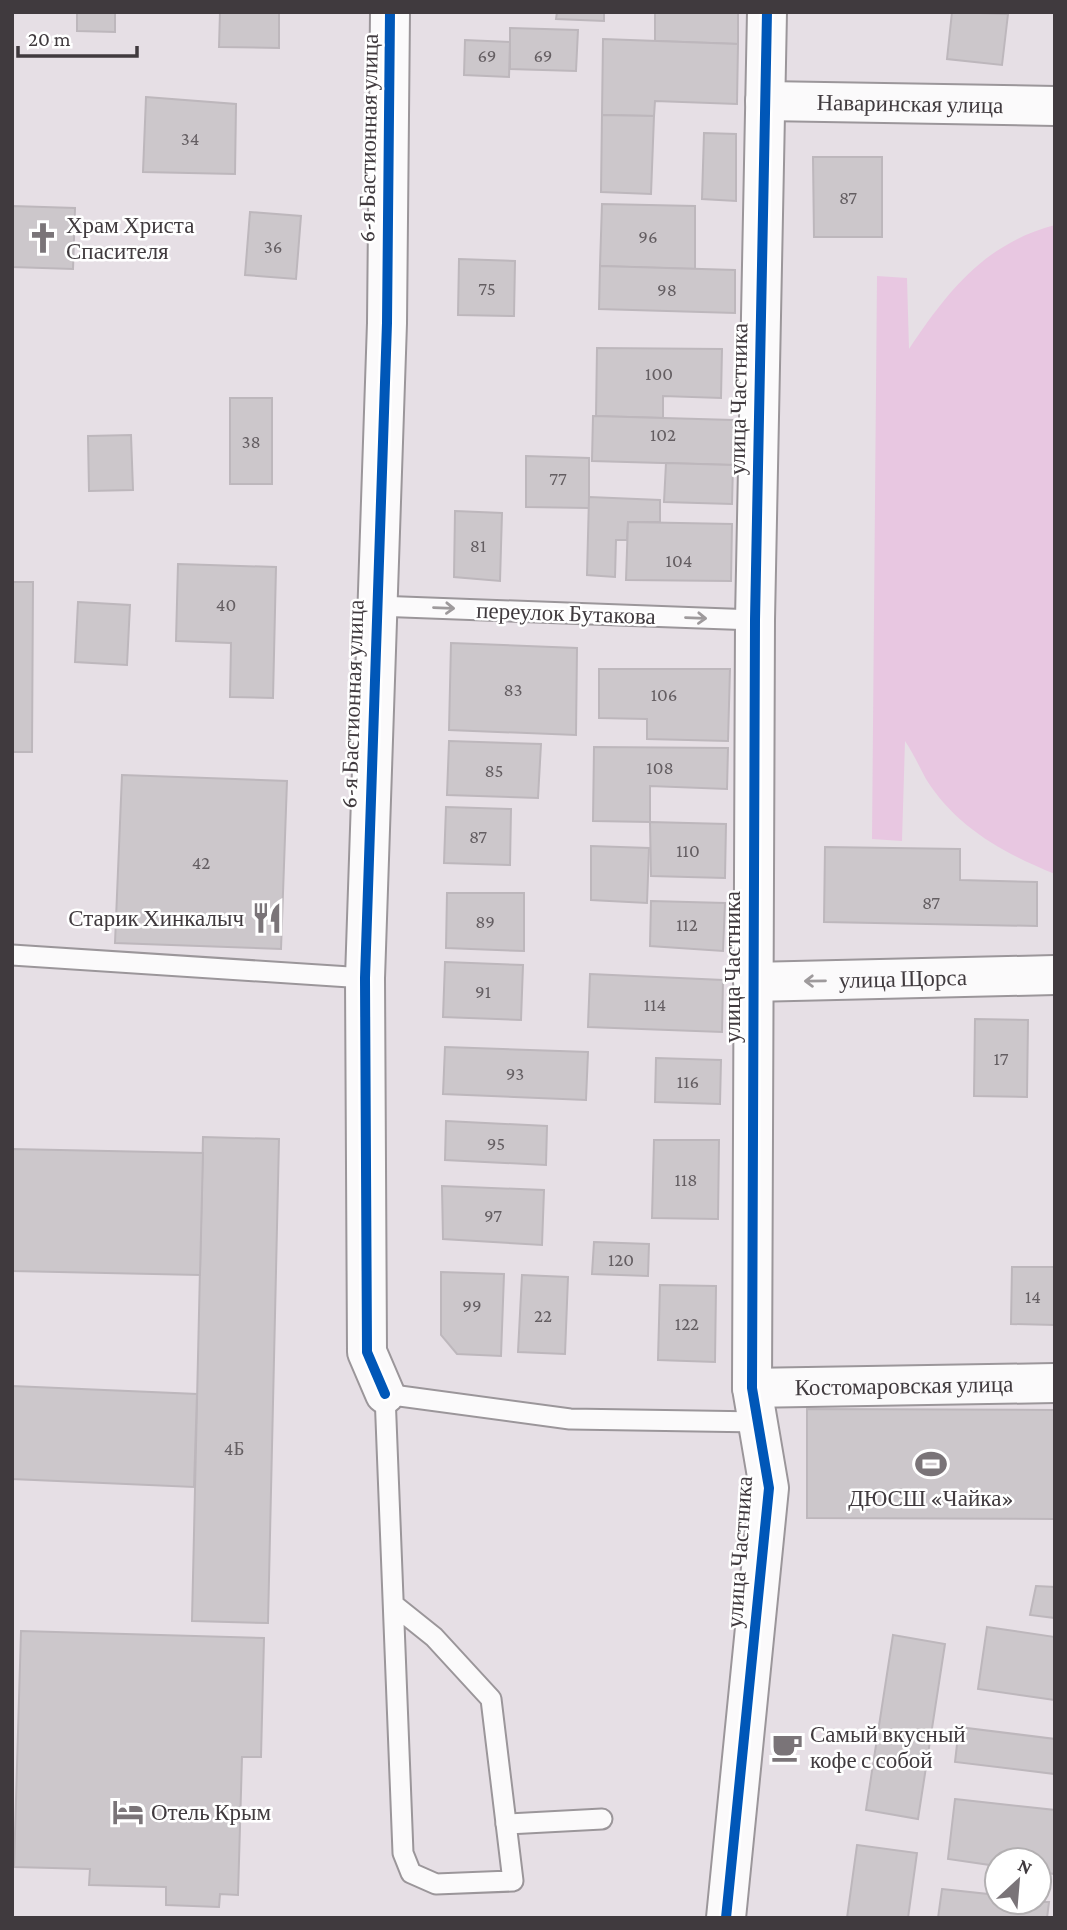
<svg xmlns="http://www.w3.org/2000/svg" width="1067" height="1930" viewBox="0 0 1067 1930" font-family="'Crimson Pro',serif">
	<style>
		.green { fill: #e8c7e1 }
		.building { fill: #ccc7cb; stroke: #bdb7bc; stroke-width: 2 }
		.lines { fill: none; stroke-linecap: round; stroke-linejoin: round }
		.service-casing { stroke: #9b969a; stroke-width: 23 }
		.minor-casing { stroke: #9b969a; stroke-width: 42 }
		.service { stroke: #fbfafb; stroke-width: 19 }
		.minor { stroke: #fbfafb; stroke-width: 38 }
		.cycleway-casing { stroke: #fff; stroke-width: 15 }
		.cycleway { stroke: #0057b8; stroke-width: 10 }
		.oneway { stroke: #9e9a9c }
		.labels { text-anchor: middle; stroke-width: 5; stroke-linejoin: round; paint-order: stroke }
		.number-label { font-size: 19px; fill: #645e62 }
		.street-label { font-size: 23px; fill: #403a3e; stroke: #fff }
		.poi-label { font-size: 23px; fill: #403a3e; stroke: #fff; text-anchor: start }
	</style>
	<rect width="100%" height="100%" fill="#e6dfe5"/>
	<!-- green -->
	<path class="green" d="M1055,225V874C1003,853 956,827 926,779C919,766 913,753 905,741L902,841L872,839L877,276L907,278L909,349C947,292 985,243 1055,225Z"/>
	<!-- building -->
	<g class="building">
		<path d="M77,12H115V32L77,31Z"/>
		<path d="M220,12H279V48L219,47Z"/>
		<path d="M557,12H604V21L556,19Z"/>
		<path d="M655,12H738V44L655,41Z"/>
		<path d="M952,12L1008,14L1002,65L947,59Z"/>
		<path d="M510,28L578,30L576,71L510,69Z"/>
		<path d="M603,39L738,44L737,104L655,101L654,116L602,115Z"/>
		<path d="M465,40L510,42L509,77L464,75Z"/>
		<path d="M146,97L236,104L235,174L143,172Z"/>
		<path d="M602,115L654,116L651,194L601,192Z"/>
		<path d="M704,133L736,134V201L702,199Z"/>
		<path d="M813,157H882V237H814Z"/>
		<path d="M602,204L695,206V269L600,266Z"/>
		<path d="M12,206L75,208L73,269L12,267Z"/>
		<path d="M250,212L301,216L296,279L245,275Z"/>
		<path d="M459,259L515,261L514,316L458,315Z"/>
		<path d="M600,266L735,270V313L599,309Z"/>
		<path d="M597,348L722,349L721,398L663,396V418L596,416Z"/>
		<rect x="230" y="398" width="42" height="86"/>
		<path d="M593,416L733,420V465L592,461Z"/>
		<path d="M131,435L133,490L89,491L88,436Z"/>
		<path d="M526,456L589,458V508L526,507Z"/>
		<path d="M666,463L733,465L732,504L664,502Z"/>
		<path d="M589,497L660,500V522H628L627,540H616L615,577L587,575Z"/>
		<path d="M455,511L502,513L500,581L454,577Z"/>
		<path d="M628,522L732,524L731,581L626,580Z"/>
		<path d="M178,564L276,567L273,698L230,697L231,643L176,641Z"/>
		<path d="M12,582H33L32,752H12Z"/>
		<path d="M78,602L130,605L127,665L75,662Z"/>
		<path d="M451,643L577,648L576,735L449,730Z"/>
		<path d="M599,669H730L728,741L647,739V719L599,718Z"/>
		<path d="M449,741L541,744L538,798L447,795Z"/>
		<path d="M594,747L728,748L727,789L650,786V822L593,821Z"/>
		<path d="M122,775L287,781L281,949L115,943Z"/>
		<path d="M446,807L511,809L510,865L444,863Z"/>
		<path d="M650,822L726,824L725,878L651,876Z"/>
		<path d="M591,846L649,848L647,903L591,900Z"/>
		<path d="M825,847L960,849V880L1037,882V926L824,922Z"/>
		<path d="M447,893H524V951L446,948Z"/>
		<path d="M651,901L725,903L723,951L650,946Z"/>
		<path d="M445,962L523,965L521,1020L443,1017Z"/>
		<path d="M590,974L723,980L722,1032L588,1027Z"/>
		<path d="M975,1019L1028,1020L1027,1097L974,1096Z"/>
		<path d="M445,1047L588,1052L586,1100L443,1094Z"/>
		<path d="M656,1058L721,1060L720,1104L655,1102Z"/>
		<path d="M446,1121L547,1126L546,1165L445,1160Z"/>
		<path d="M203,1137L279,1139L268,1623L192,1621Z"/>
		<path d="M654,1140H719L718,1219L652,1218Z"/>
		<path d="M12,1149L203,1153L200,1275L12,1271Z"/>
		<path d="M442,1186L544,1190L542,1245L443,1239Z"/>
		<path d="M594,1242L649,1244L648,1276L592,1274Z"/>
		<path d="M1012,1267H1055V1325L1011,1324Z"/>
		<path d="M441,1272L504,1274L501,1356L457,1354L441,1335Z"/>
		<path d="M522,1275L568,1277L565,1354L518,1352Z"/>
		<path d="M660,1285L716,1286L715,1362L658,1360Z"/>
		<path d="M12,1386L197,1394L194,1487L12,1479Z"/>
		<path d="M807,1409L1055,1410V1519L807,1518Z"/>
		<path d="M1036,1586L1055,1587V1618L1030,1615Z"/>
		<path d="M987,1627L1055,1637V1700L978,1689Z"/>
		<path d="M21,1631L264,1638L261,1757H242L238,1895L220,1894L219,1907L166,1905V1887L89,1885L90,1869L14,1867Z"/>
		<path d="M893,1635L945,1644L918,1819L866,1810Z"/>
		<path d="M959,1727L1055,1739V1774L955,1762Z"/>
		<path d="M955,1799L1055,1810V1874L1039,1872V1860H997V1866L948,1859Z"/>
		<path d="M857,1845L917,1853L908,1918H847Z"/>
		<path d="M942,1889L997,1895V1902H1049L1047,1918H938Z"/>
	</g>
	<g class="lines">
		<defs>
			<g id="service">
				<path d="M376,606L755,620"/>
				<path d="M12,955L365,978"/>
				<path d="M394,1605L434,1637L491,1699L513,1881L436,1884L411,1873L403,1853L385,1394L570,1419L760,1422"/>
				<path d="M506,1824L602,1819"/>
			</g>
			<g id="minor">
				<path id="s1" d="M765,101L1055,106"/>
				<path id="s2" d="M753,982L1055,975"/>
				<path id="s3" d="M752,1388L1055,1383"/>
				<path d="M385,1394L367,1352L365,978L387,323L390,12"/>
				<path d="M726,1918L769,1488L752,1388L755,620L767,12"/>
			</g>
		</defs>
		<!-- service casing -->
		<use href="#service" class="service-casing"/>
		<!-- minor casing -->
		<use href="#minor" class="minor-casing"/>
		<!-- service -->
		<use href="#service" class="service"/>
		<!-- minor -->
		<use href="#minor" class="minor"/>
		<defs>
			<g id="cycleway">
				<path d="M385,1394L367,1352L365,978L387,323L390,12"/>
				<path d="M726,1918L769,1488L752,1388L755,620L767,12"/>
			</g>
		</defs>
		<!-- cycleway casing -->
		<use href="#cycleway" class="cycleway-casing"/>
		<!-- cycleway -->
		<use href="#cycleway" class="cycleway"/>
	</g>
	<!-- one-way arrows -->
	<defs><path id="oneway-shaft" d="M-6 0H5M1.5-3L5.5 0L1.5 3" fill="none" stroke-width="1.6" stroke-linecap="round" stroke-linejoin="round" transform="scale(1.75)"/></defs>
	<g class="oneway">
		<use href="#oneway-shaft" transform="translate(444 608) rotate(2)"/>
		<use href="#oneway-shaft" transform="translate(696 618) rotate(2)"/>
		<use href="#oneway-shaft" transform="translate(815 981) rotate(179)"/>
	</g>
	<!-- icons -->
	<defs>
		<symbol id="church-bare" viewBox="-9 -9 18 18"><path d="M-1.2-6h2.4v3.5h3.3v2.4h-3.3V6h-2.4V-.1h-3.3v-2.4h3.3Z" fill="#7a7478" stroke="#fff" stroke-width="2.5" paint-order="stroke"/></symbol>
		<symbol id="restaurant-bare" viewBox="-9 -9 18 18"><path d="M-5-6h1v4h1v-4h1v4h1v-4h1v5L-1.5 .5V6h-2V.5L-5-1ZM5-6V6H3V1.5H1.5Q1.5-4 5-6Z" fill="#7a7478" stroke="#fff" stroke-width="2.5" paint-order="stroke"/></symbol>
		<symbol id="stadium-bare" viewBox="-9 -9 18 18"><path d="M0-5a6.5 5 0 1 0 0 10a6.5 5 0 1 0 0-10ZM-3.5-1.8h7v3.6h-7Z" fill="#7a7478" stroke="#fff" stroke-width="2.5" paint-order="stroke"/></symbol>
		<symbol id="cafe-bare" viewBox="-9 -9 18 18"><path d="M-5.5-4.5H6V0H3Q3 3.5 0 3.5H-2.5Q-5.5 3.5-5.5 0ZM3-3.2v2h1.7v-2ZM-6 4.5H4V6H-6Z" fill="#7a7478" stroke="#fff" stroke-width="2.5" paint-order="stroke"/></symbol>
		<symbol id="hotel-bare" viewBox="-9 -9 18 18"><path d="M-6-4.5h1.5V1H6V5H4.5V3h-9V5H-6ZM-4 0a1.8 1.8 0 1 1 3.6 0ZM.5 0V-2.5h3Q6-2.5 6 0Z" fill="#7a7478" stroke="#fff" stroke-width="2.5" paint-order="stroke"/></symbol>
	</defs>
	<g fill-rule="evenodd">
		<use href="#church-bare" x="21" y="216" width="44" height="44"/>
		<use href="#restaurant-bare" x="245" y="896" width="44" height="44"/>
		<use href="#stadium-bare" x="909" y="1442" width="44" height="44"/>
		<use href="#cafe-bare" x="765" y="1725" width="44" height="44"/>
		<use href="#hotel-bare" x="106" y="1790" width="44" height="44"/>
	</g>
	<g class="labels">
		<!-- number labels -->
		<g class="number-label">
			<text x="487" y="62">69</text>
			<text x="543" y="62">69</text>
			<text x="190" y="145">34</text>
			<text x="848" y="204">87</text>
			<text x="648" y="243">96</text>
			<text x="273" y="253">36</text>
			<text x="487" y="295">75</text>
			<text x="667" y="296">98</text>
			<text x="659" y="380">100</text>
			<text x="663" y="441">102</text>
			<text x="251" y="448">38</text>
			<text x="558" y="485">77</text>
			<text x="478" y="552">81</text>
			<text x="679" y="567">104</text>
			<text x="226" y="611">40</text>
			<text x="513" y="696">83</text>
			<text x="664" y="701">106</text>
			<text x="660" y="774">108</text>
			<text x="494" y="777">85</text>
			<text x="478" y="843">87</text>
			<text x="688" y="857">110</text>
			<text x="201" y="869">42</text>
			<text x="931" y="909">87</text>
			<text x="485" y="928">89</text>
			<text x="687" y="931">112</text>
			<text x="483" y="998">91</text>
			<text x="655" y="1011">114</text>
			<text x="1001" y="1065">17</text>
			<text x="515" y="1080">93</text>
			<text x="688" y="1088">116</text>
			<text x="496" y="1150">95</text>
			<text x="686" y="1186">118</text>
			<text x="493" y="1222">97</text>
			<text x="621" y="1266">120</text>
			<text x="1033" y="1303">14</text>
			<text x="472" y="1312">99</text>
			<text x="543" y="1322">22</text>
			<text x="687" y="1330">122</text>
			<text x="234" y="1455">4Б</text>
		</g>
		<!-- street labels -->
		<g class="street-label">
			<text dy="8" stroke="none"><textPath href="#s1" startOffset="145">Наваринская улица</textPath></text>
			<text transform="translate(368 138) rotate(-89)" y="8">6-я Бастионная улица</text>
			<text transform="translate(738 399) rotate(-89)" y="8">улица Частника</text>
			<text transform="translate(566 613) rotate(2)" y="8">переулок Бутакова</text>
			<text transform="translate(352 704) rotate(-88)" y="8">6-я Бастионная улица</text>
			<text transform="translate(732 967) rotate(-90)" y="8">улица Частника</text>
			<text dy="8" stroke="none"><textPath href="#s2" startOffset="150">улица Щорса</textPath></text>
			<text dy="8" stroke="none"><textPath href="#s3" startOffset="152">Костомаровская улица</textPath></text>
			<text transform="translate(739 1552) rotate(-86)" y="8">улица Частника</text>
		</g>
		<!-- poi labels -->
		<g class="poi-label">
			<text x="66" y="233">Храм Христа<tspan x="66" dy="26">Спасителя</tspan></text>
			<text x="244" y="926" text-anchor="end">Старик Хинкалыч</text>
			<text x="931" y="1506" text-anchor="middle">ДЮСШ «Чайка»</text>
			<text x="810" y="1742">Самый вкусный<tspan x="810" dy="26">кофе с собой</tspan></text>
			<text x="151" y="1820">Отель Крым</text>
		</g>
	</g>
	<!-- border -->
	<rect width="1067" height="1930" fill="none" stroke="#403a3e" stroke-width="28"/>
	<!-- north arrow -->
	<g transform="translate(1018 1881) rotate(26)"><circle r="33" fill="#ffffff" stroke="#b3b0b2" stroke-width="2"/>
	<path d="M0-5L12 26L0 18L-12 26Z" fill="#7a7478"/>
	<text y="-10" font-size="19" font-weight="bold" text-anchor="middle" fill="#403a3e">N</text>
	</g>
	<!-- scale -->
	<path d="M18 46v10h119v-10" fill="none" stroke="#403a3e" stroke-width="3.5"/>
	<text x="28" y="46" font-size="21" fill="#403a3e" stroke="#ffffff" stroke-width="5" paint-order="stroke">20 m</text>
</svg>
